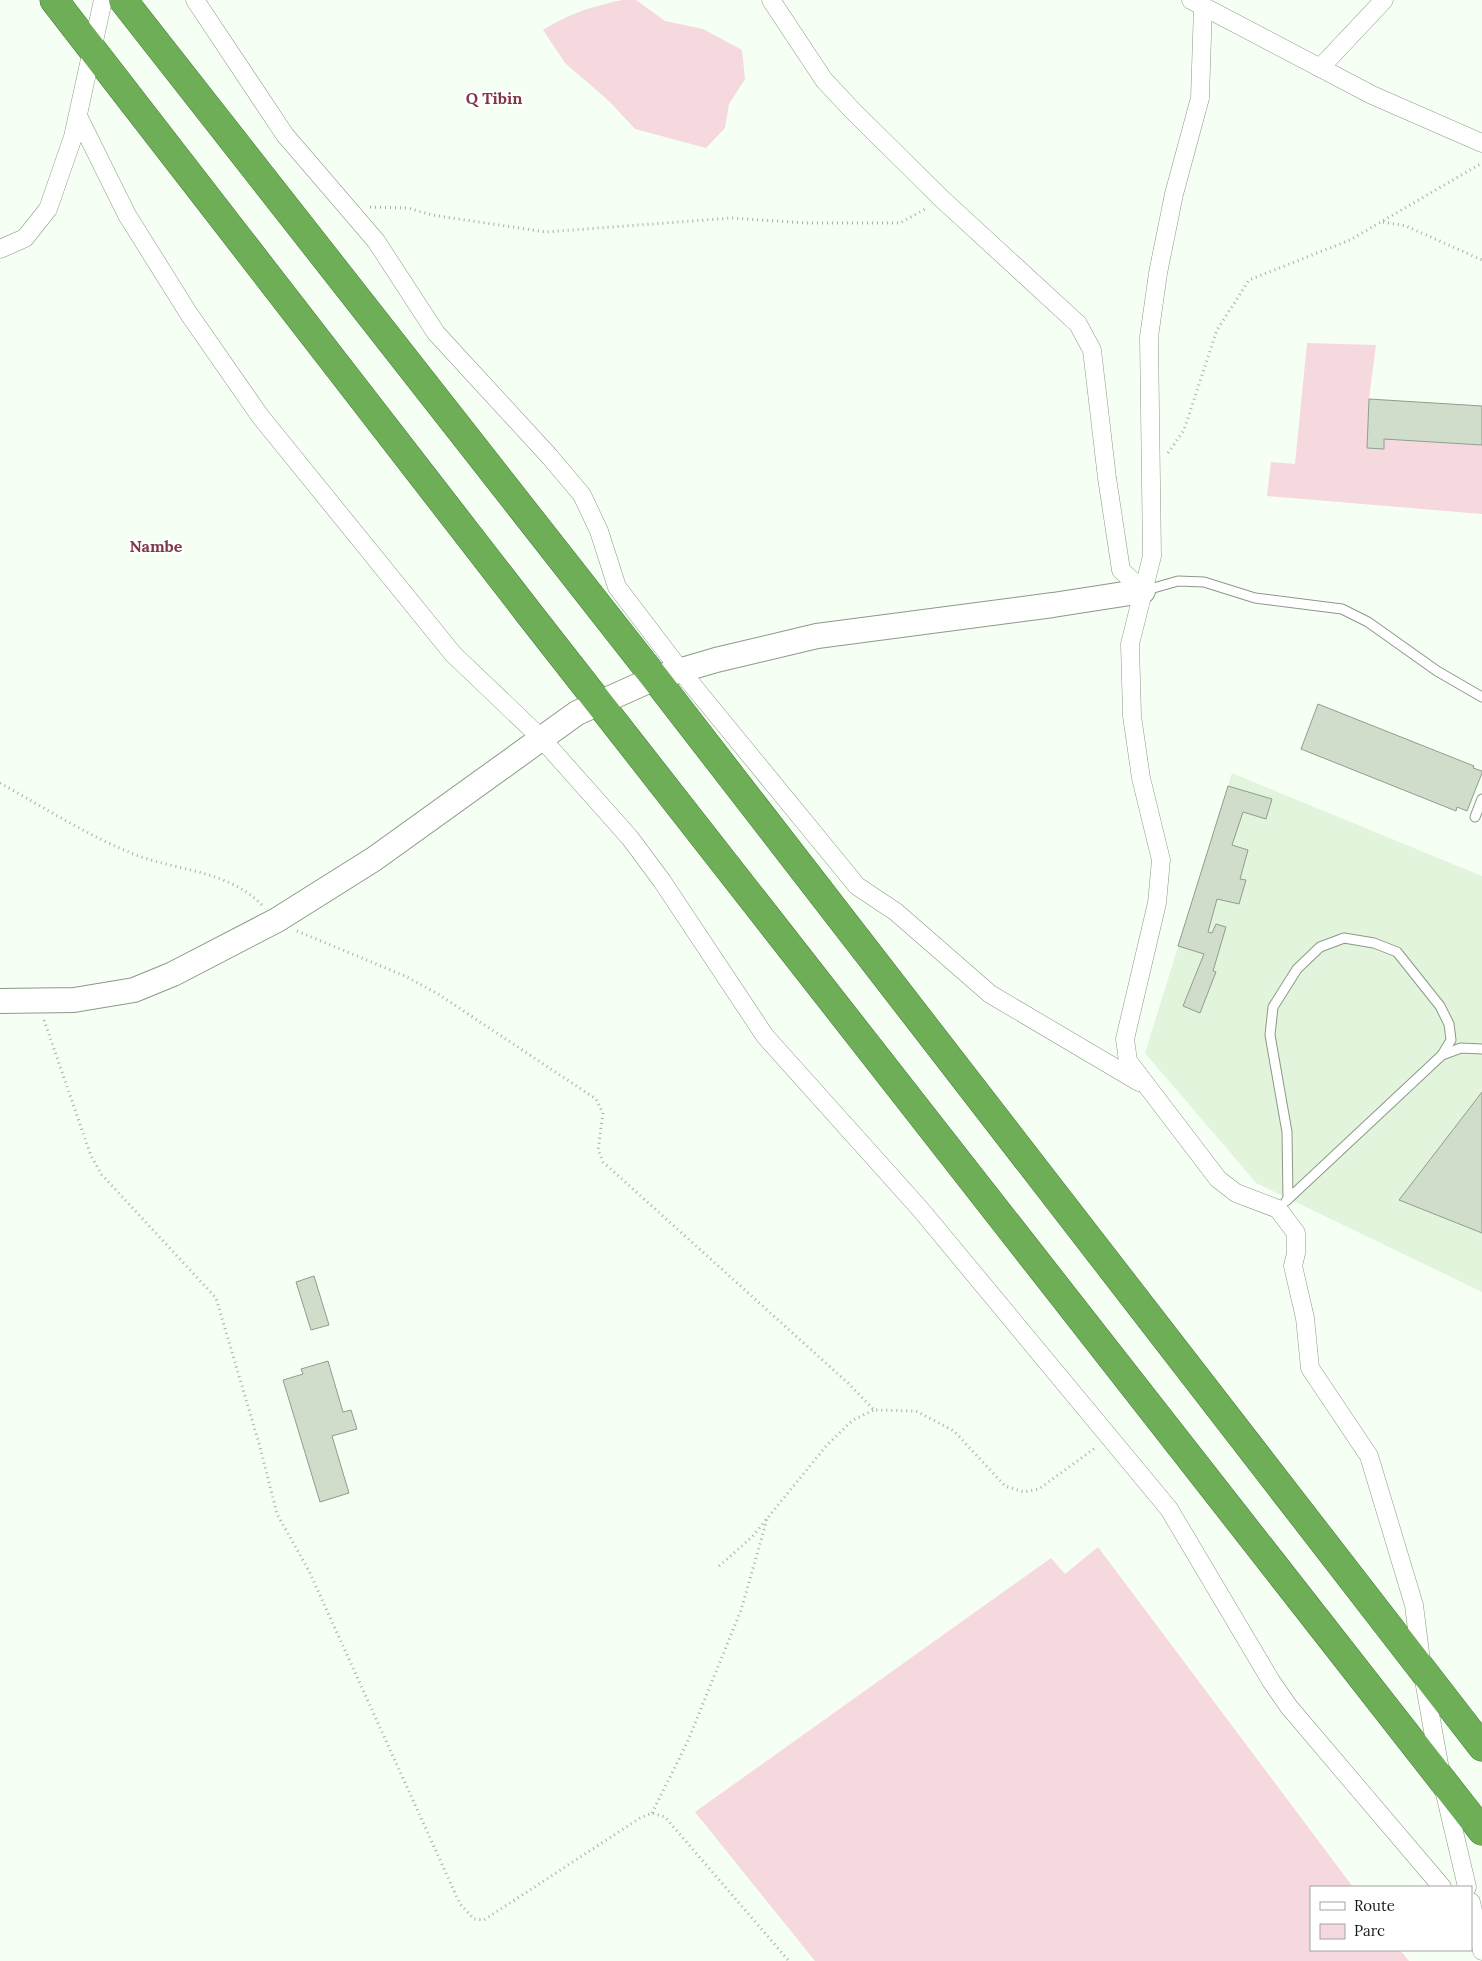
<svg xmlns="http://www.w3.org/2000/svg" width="1482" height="1961" viewBox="0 0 1482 1961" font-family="Lora,serif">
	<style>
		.built { fill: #e2f5dc }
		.green { fill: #f5d9de }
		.building { fill: #d0ddcb; stroke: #909d8c }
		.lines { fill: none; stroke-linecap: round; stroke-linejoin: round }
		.lane-casing { stroke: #8c9988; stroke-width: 11 }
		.street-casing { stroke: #8c9988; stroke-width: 19 }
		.secondary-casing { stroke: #8c9988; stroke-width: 26 }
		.highway-casing { stroke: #4f7b40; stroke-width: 29 }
		.path { stroke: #a8afa6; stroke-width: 3; stroke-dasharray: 1 4; stroke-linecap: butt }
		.lane { stroke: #fff; stroke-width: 9 }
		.street { stroke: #fff; stroke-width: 18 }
		.secondary { stroke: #fff; stroke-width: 24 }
		.highway { stroke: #6dae56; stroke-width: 28 }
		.labels { text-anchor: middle; stroke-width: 4.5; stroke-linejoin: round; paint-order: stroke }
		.quarter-label { font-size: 16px; font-weight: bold; fill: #7f384a; stroke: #fff }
	</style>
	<rect width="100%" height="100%" fill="#f6fff4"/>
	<!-- built -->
	<path class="built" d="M1232,773L1482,876V1292L1256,1183L1145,1053Z"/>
	<!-- green -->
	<g class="green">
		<path d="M622,0H636L665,21L703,29L742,50L745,79L729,104L725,128L706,148L635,129L609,101L565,63L543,30C570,13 591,7 622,0Z"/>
		<path d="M1307,343L1376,345L1369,399L1367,448L1384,449V439L1482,445V514L1267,496L1271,462L1295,464Z"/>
		<path d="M1098,1547L1353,1887H1311V1950H1400L1409,1961H815L695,1812L1051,1558L1065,1574Z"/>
	</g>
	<!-- building -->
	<g class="building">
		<path d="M1369,399L1482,406V445L1384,439V449L1367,448Z"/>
		<path d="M1318,704L1474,766L1473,768L1482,771V773L1467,811L1457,807L1456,811L1301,749Z"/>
		<path d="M1228,786L1272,799L1266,819L1243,812L1232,845L1248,850L1240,879L1246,880L1239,904L1217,899L1208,932L1212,933L1216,924L1226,927L1213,971L1216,972L1200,1013L1183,1006L1204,954L1178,946Z"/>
		<path d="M1482,1092V1233L1399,1200Z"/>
		<path d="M314,1276L329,1325L311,1330L296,1282Z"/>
		<path d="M328,1361L343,1412L351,1410L357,1429L332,1436L349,1493L320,1502L283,1380L303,1374L301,1369Z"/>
	</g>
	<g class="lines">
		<defs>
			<g id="lane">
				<path d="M1143,591L1178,581L1204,582L1255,598L1342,609L1368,622L1437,671L1482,697"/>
				<path d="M1475,817L1482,799"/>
				<path d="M1288,1199L1287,1132L1270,1035L1273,1007L1297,969L1320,947L1344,938L1374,943L1397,952L1440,1006L1449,1024L1451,1040L1442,1055"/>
				<path d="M1286,1201L1442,1055L1461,1048L1482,1049"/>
			</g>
			<g id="street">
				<path d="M195,0L285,135L376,241L436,333L550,457L582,495L599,531L617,587L681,671L857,886L896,912L990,994L1139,1082"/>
				<path d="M771,0L824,80L852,110L942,199L1078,324L1092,350L1107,478L1121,570L1143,591"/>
				<path d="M1191,0L1372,95L1482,143"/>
				<path d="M1203,6L1200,98L1174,194L1158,273L1149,337L1152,556L1130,644L1132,716L1141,778L1161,860L1157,903L1125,1039L1128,1061L1218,1179L1236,1193L1278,1209L1296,1233V1253L1293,1266L1305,1318L1310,1368L1369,1456L1414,1605L1422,1669L1442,1781L1467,1887"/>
				<path d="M1320,68L1384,0"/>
				<path d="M78,116L127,215L189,314L260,416L453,654L542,739L630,838L662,881L765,1036L921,1210L1169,1509L1271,1681L1289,1707L1442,1887"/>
				<path d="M0,249L25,238L48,209L73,137L103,0"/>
				<path d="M1471,1902L1482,1951"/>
			</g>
			<path id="secondary" d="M0,1001L74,1000L134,990L173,974L277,920L374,859L577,713L655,678L716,660L817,636L1053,605L1143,591"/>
			<g id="highway">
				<path d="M54,0L531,616L1482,1831"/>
				<path d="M123,0L655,678L1482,1747"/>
			</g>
		</defs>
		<!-- lane casing -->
		<use href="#lane" class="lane-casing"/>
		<!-- street casing -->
		<use href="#street" class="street-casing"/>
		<!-- secondary casing -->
		<use href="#secondary" class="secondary-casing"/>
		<!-- highway casing -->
		<use href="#highway" class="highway-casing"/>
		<!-- path -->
		<g class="path">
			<path d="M370,207L408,208L432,215L546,232L732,218L805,223H900L927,208"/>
			<path d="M1383,222L1406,226L1482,260"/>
			<path d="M1168,453L1184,430L1217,330L1249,280L1350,240L1482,163"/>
			<path d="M0,783C45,808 88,836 136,855C179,871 229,871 262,905"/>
			<path d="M297,931L405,976L438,994L596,1099L603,1113L598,1150L603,1162L848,1383L874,1410L916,1411L954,1431L1005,1486L1024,1492L1039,1489L1095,1448"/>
			<path d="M44,1020L91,1156L102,1175L216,1298L260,1447L277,1514L309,1571L460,1904L474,1919L484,1920L640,1818L652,1813L665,1817L789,1961"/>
			<path d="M719,1566L752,1537L827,1445L853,1420L874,1410"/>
			<path d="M652,1813L687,1743L741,1610L768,1516"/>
		</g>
		<!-- lane -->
		<use href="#lane" class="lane"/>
		<!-- street -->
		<use href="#street" class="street"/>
		<!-- secondary -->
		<use href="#secondary" class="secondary"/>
		<!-- highway -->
		<use href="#highway" class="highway"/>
	</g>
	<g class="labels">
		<!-- quarter labels -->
		<g class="quarter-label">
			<text x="494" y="104">Q Tibin</text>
			<text x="156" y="552">Nambe</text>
		</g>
	</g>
	<!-- legend -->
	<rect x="1310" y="1886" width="162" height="65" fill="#ffffff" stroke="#a3a4a2"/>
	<rect x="1320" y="1902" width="25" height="8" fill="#ffffff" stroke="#a3a4a2"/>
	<text x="1354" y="1911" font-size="15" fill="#181c16">Route</text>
	<rect x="1320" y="1924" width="25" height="15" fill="#f5d9de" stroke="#a3a4a2"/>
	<text x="1354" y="1936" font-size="15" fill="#181c16">Parc</text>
</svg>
